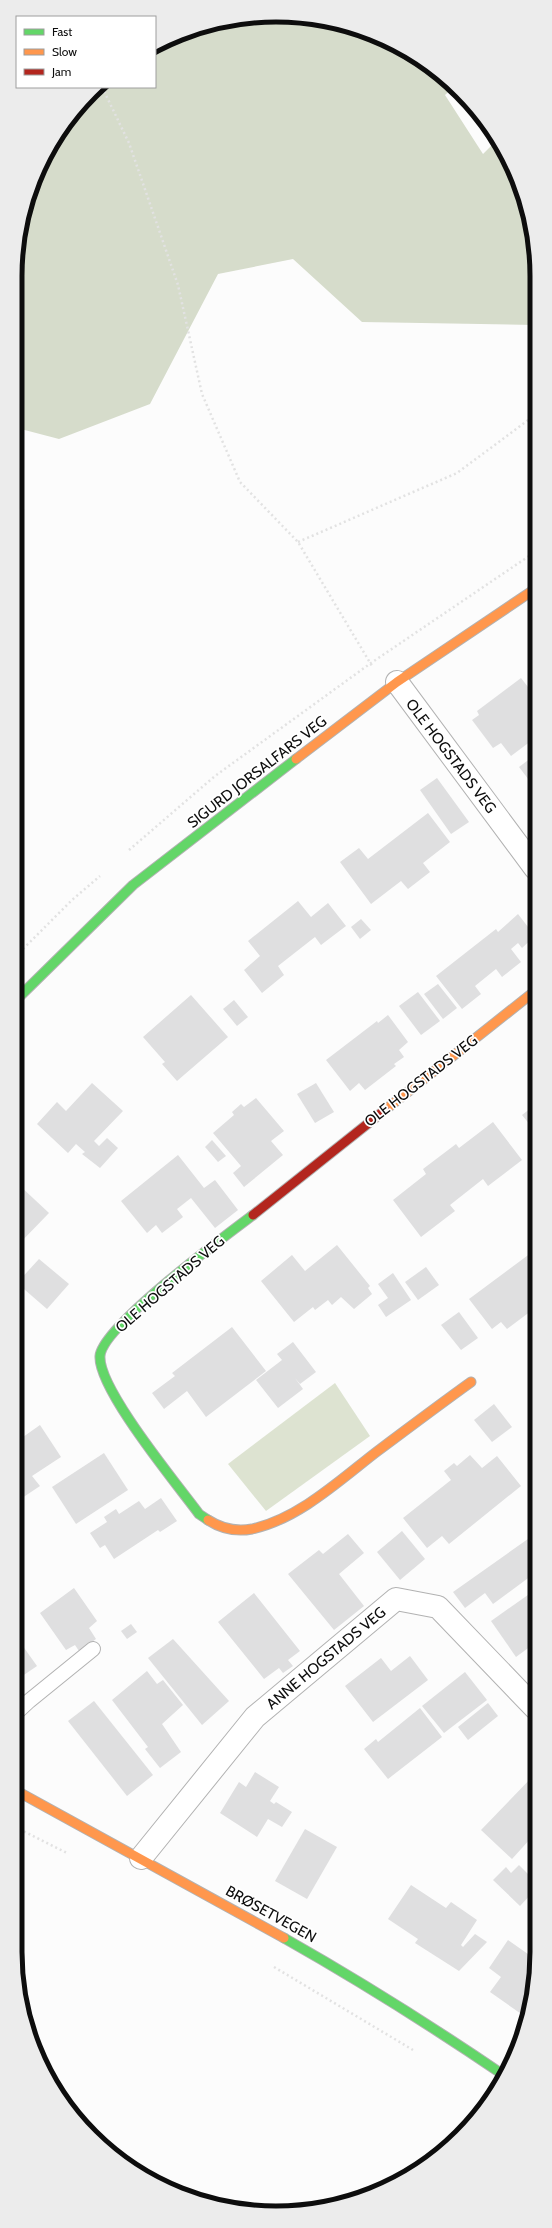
<svg xmlns="http://www.w3.org/2000/svg" width="552" height="2228" viewBox="0 0 552 2228" font-family="Cabin,sans-serif">
	<style>
		.green { fill: #dde3d1 }
		.forest { fill: #d6dccb }
		.building { fill: #dfdfe0 }
		.lines { fill: none; stroke-linecap: round; stroke-linejoin: round }
		.lane-casing { stroke: #b2b2b2; stroke-width: 16 }
		.street-casing { stroke: #b2b2b2; stroke-width: 24 }
		.fast-casing { stroke: #b2b2b2; stroke-width: 11 }
		.slow-casing { stroke: #b2b2b2; stroke-width: 11 }
		.jam-casing { stroke: #b2b2b2; stroke-width: 11 }
		.path { stroke: #e2e2e2; stroke-width: 2.5; stroke-dasharray: 2 3; stroke-linecap: butt }
		.lane { stroke: #fff; stroke-width: 14 }
		.street { stroke: #fff; stroke-width: 22 }
		.fast { stroke: #63d668; stroke-width: 9 }
		.slow { stroke: #ff974d; stroke-width: 9 }
		.jam { stroke: #b3261e; stroke-width: 9 }
		.labels { text-anchor: middle; stroke-width: 3.5; stroke-linejoin: round; paint-order: stroke }
		.street-label { font-size: 15px; fill: #0d0d0d; stroke: #fff }
		.rim { fill: none; stroke: #0d0d0d; stroke-width: 5 }
	</style>
	<rect width="100%" height="100%" fill="#fcfcfc"/>
	<!-- green -->
	<path class="green" d="M335,1383L370,1436L266,1511L228,1464Z"/>
	<!-- forest -->
	<path class="forest" d="M259,16L310,17L392,42L454,87L445,95L483,154L496,141L510,161L535,242V325L362,322L293,259L218,274L150,404L59,439L17,428V242L29,192L50,145L80,104L98,87H155V45L209,24Z"/>
	<!-- building -->
	<g class="building">
		<path d="M521,678L535,696V738L511,756L501,743L493,748L472,720L479,715L477,711Z"/>
		<path d="M535,755V788L519,767Z"/>
		<path d="M437,778L469,822L451,834L420,790Z"/>
		<path d="M428,813L450,842L423,863L430,872L408,889L401,881L371,904L340,862L359,848L368,859Z"/>
		<path d="M298,901L311,917L328,903L346,926L321,945L315,937L278,966L284,975L262,993L244,970L260,956L248,941Z"/>
		<path d="M518,914L535,936L522,948L518,943L511,949L521,962L502,977L496,969L475,986L481,994L462,1009L436,976L496,929L498,932Z"/>
		<path d="M361,919L371,930L360,939L351,927Z"/>
		<path d="M438,984L457,1008L443,1019L424,994Z"/>
		<path d="M418,992L440,1021L421,1035L399,1006Z"/>
		<path d="M191,995L228,1037L177,1081L162,1064L165,1062L143,1037Z"/>
		<path d="M234,1000L248,1017L237,1026L223,1009Z"/>
		<path d="M388,1015L408,1042L399,1050L404,1057L394,1064L396,1066L365,1090L359,1083L350,1091L326,1060L377,1021L378,1023Z"/>
		<path d="M92,1083L123,1111L94,1141L99,1146L107,1138L118,1148L100,1168L82,1154L85,1152L76,1144L68,1153L37,1124L57,1102L66,1111Z"/>
		<path d="M316,1083L334,1112L315,1123L297,1094Z"/>
		<path d="M256,1098L284,1131L271,1141L283,1155L244,1187L233,1173L241,1166L213,1133L234,1115L232,1112L241,1104L244,1107Z"/>
		<path d="M535,1105V1131L522,1115Z"/>
		<path d="M493,1122L522,1160L488,1186L483,1179L450,1205L455,1211L421,1237L393,1200L426,1174L423,1169L456,1144L459,1148Z"/>
		<path d="M212,1140L226,1156L218,1162L205,1147Z"/>
		<path d="M178,1155L204,1188L215,1180L238,1210L215,1228L191,1198L177,1209L183,1217L162,1233L156,1225L147,1233L121,1201Z"/>
		<path d="M19,1185L49,1213L16,1247V1188Z"/>
		<path d="M337,1245L370,1286L368,1288L372,1294L354,1309L341,1297L332,1305L328,1300L315,1310L313,1307L294,1322L261,1281L292,1255L305,1271Z"/>
		<path d="M535,1250V1308L507,1329L501,1322L492,1329L469,1299Z"/>
		<path d="M39,1259L69,1284L47,1309L17,1283Z"/>
		<path d="M426,1267L439,1285L418,1300L405,1282Z"/>
		<path d="M393,1273L411,1300L386,1317L378,1305L388,1298L378,1284Z"/>
		<path d="M459,1312L478,1338L461,1350L441,1325Z"/>
		<path d="M232,1327L266,1371L206,1417L187,1391L164,1409L152,1393L175,1376L172,1373Z"/>
		<path d="M293,1342L316,1372L300,1384L295,1378L303,1389L278,1408L256,1380L282,1360L277,1354Z"/>
		<path d="M494,1404L512,1427L492,1442L474,1420Z"/>
		<path d="M40,1425L61,1457L32,1476L40,1486L16,1502V1442Z"/>
		<path d="M104,1453L128,1490L76,1524L52,1487Z"/>
		<path d="M470,1455L482,1468L497,1456L521,1486L449,1544L442,1536L427,1548L403,1518L451,1480L444,1471L454,1463L457,1466Z"/>
		<path d="M161,1498L177,1521L160,1532L158,1530L114,1559L105,1545L100,1548L90,1533L107,1522L104,1517L116,1509L119,1514L139,1501L145,1509Z"/>
		<path d="M402,1531L425,1559L400,1580L377,1552Z"/>
		<path d="M348,1534L364,1553L339,1574L364,1606L334,1630L288,1574L319,1550L323,1554Z"/>
		<path d="M535,1534V1573L493,1604L485,1593L465,1608L453,1592Z"/>
		<path d="M74,1588L97,1621L89,1628L96,1639L79,1651L75,1645L66,1650L40,1613Z"/>
		<path d="M535,1590V1643L516,1657L491,1621Z"/>
		<path d="M254,1593L300,1651L288,1660L293,1666L283,1673L279,1668L264,1679L218,1622Z"/>
		<path d="M131,1624L137,1632L127,1639L121,1631Z"/>
		<path d="M15,1635L37,1666L15,1681Z"/>
		<path d="M173,1639L229,1701L202,1725L148,1658Z"/>
		<path d="M410,1656L428,1680L373,1722L345,1686L381,1658L391,1671Z"/>
		<path d="M147,1671L157,1684L163,1680L183,1705L162,1724L181,1752L160,1768L145,1749L148,1747L112,1700Z"/>
		<path d="M465,1672L487,1700L444,1733L422,1706Z"/>
		<path d="M94,1701L153,1775L127,1796L68,1721Z"/>
		<path d="M488,1703L498,1716L468,1740L458,1727Z"/>
		<path d="M420,1708L442,1737L388,1779L364,1749L376,1739L378,1742Z"/>
		<path d="M255,1772L279,1787L270,1801L274,1804L276,1802L292,1812L282,1827L268,1819L257,1837L220,1813L239,1782L246,1787Z"/>
		<path d="M535,1774V1839L532,1837L512,1859L481,1830Z"/>
		<path d="M305,1829L337,1847L307,1899L275,1881Z"/>
		<path d="M519,1865L535,1881V1890L520,1906L493,1880L506,1867L511,1873Z"/>
		<path d="M411,1885L446,1908L451,1902L477,1920L461,1945L463,1947L475,1934L487,1942L459,1971L415,1943L418,1939L388,1919Z"/>
		<path d="M508,1940L535,1959V1986L527,2018L490,1992L501,1977L489,1968Z"/>
	</g>
	<g class="lines">
		<defs>
			<path id="lane" d="M15,1714L29,1701L93,1649"/>
			<g id="street">
				<path d="M397,682L535,868"/>
				<path d="M141,1858L255,1717L396,1599L438,1607L535,1708"/>
			</g>
			<g id="fast">
				<path d="M16,1000L133,885L296,759"/>
				<path d="M208,1520L199,1514C177,1484 98,1389 100,1356C102,1327 225,1236 253,1215"/>
				<path d="M284,1938C360,1981 433,2027 505,2076"/>
			</g>
			<g id="slow">
				<path d="M296,759L397,682L535,589"/>
				<path d="M385,1110L535,991"/>
				<path d="M208,1520C222,1529 236,1532 252,1529C298,1519 339,1481 375,1453C407,1429 439,1405 471,1382"/>
				<path d="M15,1790L284,1938"/>
			</g>
			<path id="jam" d="M253,1215L385,1110"/>
		</defs>
		<!-- lane casing -->
		<use href="#lane" class="lane-casing"/>
		<!-- street casing -->
		<use href="#street" class="street-casing"/>
		<!-- fast casing -->
		<use href="#fast" class="fast-casing"/>
		<!-- slow casing -->
		<use href="#slow" class="slow-casing"/>
		<!-- jam casing -->
		<use href="#jam" class="jam-casing"/>
		<!-- path -->
		<g class="path">
			<path d="M102,87L129,143L178,285L202,394L240,482L298,542L372,666"/>
			<path d="M298,542L457,473L535,415"/>
			<path d="M129,850L215,776L371,663L535,552"/>
			<path d="M16,956L72,900L100,876"/>
			<path d="M15,1827L67,1853"/>
			<path d="M274,1967L413,2050"/>
		</g>
		<!-- lane -->
		<use href="#lane" class="lane"/>
		<!-- street -->
		<use href="#street" class="street"/>
		<!-- fast -->
		<use href="#fast" class="fast"/>
		<!-- slow -->
		<use href="#slow" class="slow"/>
		<!-- jam -->
		<use href="#jam" class="jam"/>
	</g>
	<g class="labels">
		<!-- street labels -->
		<g class="street-label">
			<text transform="translate(451 756) rotate(53)" y="5">OLE HOGSTADS VEG</text>
			<text transform="translate(257 772) rotate(-38)" y="5">SIGURD JORSALFARS VEG</text>
			<text transform="translate(421 1081) rotate(-38)" y="5">OLE HOGSTADS VEG</text>
			<text transform="translate(170 1284) rotate(-41)" y="5">OLE HOGSTADS VEG</text>
			<text transform="translate(326 1658) rotate(-40)" y="5">ANNE HOGSTADS VEG</text>
			<text transform="translate(271 1914) rotate(29)" y="5">BRØSETVEGEN</text>
		</g>
	</g>
	<!-- crop -->
	<path d="M0 0H552V2228H0ZM276 22H276A254 254 0 0 1 530 276V1952A254 254 0 0 1 276 2206H276A254 254 0 0 1 22 1952V276A254 254 0 0 1 276 22Z" fill="#ececec" fill-rule="evenodd"/>
	<path class="rim" d="M276 22H276A254 254 0 0 1 530 276V1952A254 254 0 0 1 276 2206H276A254 254 0 0 1 22 1952V276A254 254 0 0 1 276 22Z"/>
	<!-- legend -->
	<rect x="16" y="16" width="140" height="72" fill="#ffffff" stroke="#9e9e9e"/>
	<rect x="24" y="29" width="20" height="6" fill="#63d668" stroke="#9e9e9e"/>
	<text x="52" y="36" font-size="12" fill="#0d0d0d">Fast</text>
	<rect x="24" y="49" width="20" height="6" fill="#ff974d" stroke="#9e9e9e"/>
	<text x="52" y="56" font-size="12" fill="#0d0d0d">Slow</text>
	<rect x="24" y="69" width="20" height="6" fill="#b3261e" stroke="#9e9e9e"/>
	<text x="52" y="76" font-size="12" fill="#0d0d0d">Jam</text>
</svg>
